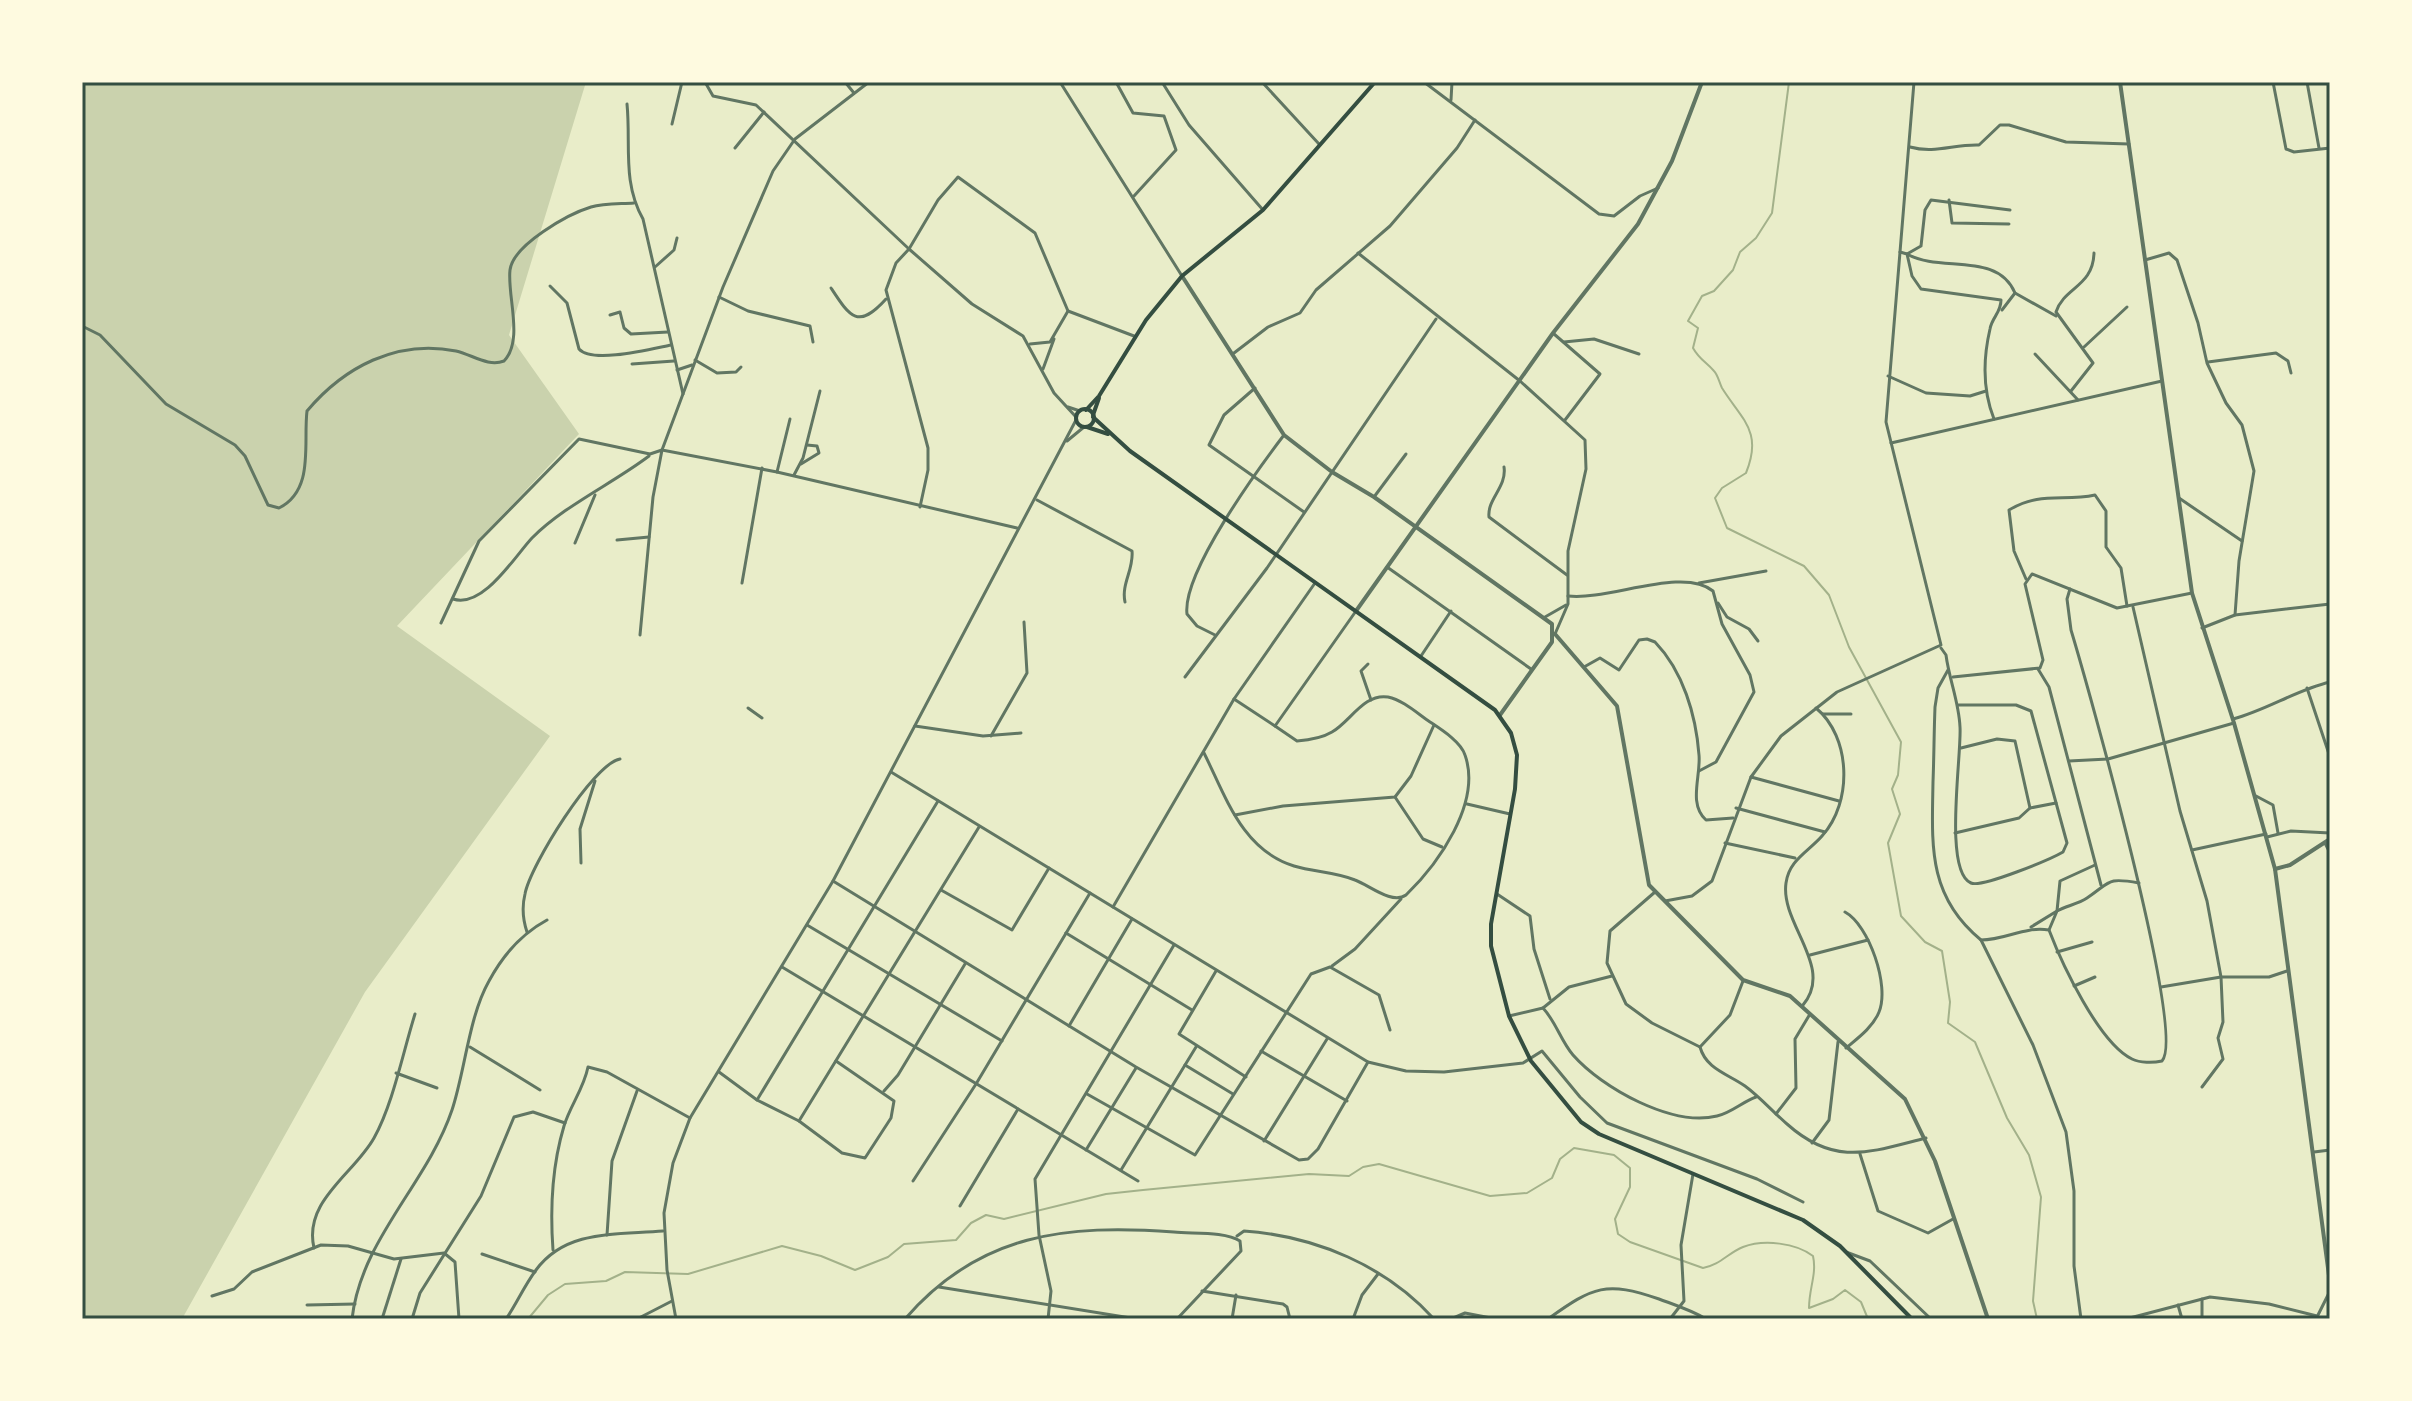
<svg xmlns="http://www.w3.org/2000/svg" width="2412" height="1401" viewBox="0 0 2412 1401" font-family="'Noto Sans',sans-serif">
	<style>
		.green { fill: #cad2ad }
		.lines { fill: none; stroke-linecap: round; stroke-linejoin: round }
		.stream { stroke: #a3b18a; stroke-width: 2 }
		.minor { stroke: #617663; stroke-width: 3 }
		.tertiary { stroke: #617663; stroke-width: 4 }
		.secondary { stroke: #344e41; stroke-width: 4 }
		.neatline { fill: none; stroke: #344e41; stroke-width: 3 }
	</style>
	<rect width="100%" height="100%" fill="#e9edc9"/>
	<!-- green -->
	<path class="green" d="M82,82H586L509,335L579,434L397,626L550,736L365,992L182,1319H82Z"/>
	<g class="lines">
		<!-- stream -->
		<g class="stream">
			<path d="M1789,82L1772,213L1756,238L1740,252L1733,270L1714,291L1702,296L1688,321L1698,328L1693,348C1699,359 1706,362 1714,371C1718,375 1719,382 1722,388C1742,420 1763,431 1746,473L1722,488L1715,498L1727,528L1804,566L1829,595L1849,647L1901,742L1898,775L1892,789L1900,814L1888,843L1901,916L1925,942L1942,951L1950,1002L1948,1023L1975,1042L2007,1118L2029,1155L2041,1197L2033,1301L2037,1319"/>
			<path d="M528,1319L548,1295L565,1284L606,1281L625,1272L688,1274L782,1246L821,1256L855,1270L888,1257L904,1244L956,1240L971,1223L986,1215L1004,1219L1106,1194L1143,1190L1309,1174L1349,1176L1363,1167L1379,1164L1490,1196L1527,1193L1552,1178L1560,1159L1574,1148L1614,1155L1630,1168V1187L1615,1219L1618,1234L1630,1242L1703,1268C1720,1265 1728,1253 1743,1247C1764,1239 1796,1243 1813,1256C1817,1274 1809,1288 1809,1308L1833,1299L1845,1290L1861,1302L1868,1319"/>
		</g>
		<!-- minor -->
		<g class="minor">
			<path d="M705,82L713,96L756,105L909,249L972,304L1023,336L1054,393L1076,417"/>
			<path d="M845,82L854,93"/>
			<path d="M869,82L795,139L773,171L723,287L662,450L777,472L1017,528"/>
			<path d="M1060,82L1182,276"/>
			<path d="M1116,82L1133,113L1164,116L1176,150L1134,196"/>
			<path d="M1162,82L1189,125L1263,210"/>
			<path d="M1262,82L1319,144"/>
			<path d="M1424,82L1599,214L1614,216L1640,196L1658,188"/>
			<path d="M2273,82L2286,149L2294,152L2330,148"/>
			<path d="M2307,82L2319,148"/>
			<path d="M1451,100L1452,82"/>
			<path d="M627,104C631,144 622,182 643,219L683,394"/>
			<path d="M672,124L682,82"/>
			<path d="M1910,147C1935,154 1954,144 1979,145L2000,125H2009L2066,142L2129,144"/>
			<path d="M735,148L764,112"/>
			<path d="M1949,200L1952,223L2009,224"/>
			<path d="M1900,252L1907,254L1912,276L1921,289L2001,300C2001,313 1992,317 1990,329C1983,359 1983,391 1994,419"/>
			<path d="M1358,253L1520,381L1585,440L1586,469L1568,551V604L1555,634"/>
			<path d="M1907,254C1940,273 1997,251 2015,293L2002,310"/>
			<path d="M1907,254L1921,246L1925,210L1931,200L2010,210"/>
			<path d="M2145,260L2169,253L2177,260L2198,323L2207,363L2226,403L2242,425L2254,471L2239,561L2235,615"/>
			<path d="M655,267L674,250L677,238"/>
			<path d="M550,286L567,303L579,349C592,364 651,349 671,345"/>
			<path d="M831,288C850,317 858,330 886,299"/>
			<path d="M2015,293L2056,316"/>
			<path d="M719,297L748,311L810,326L813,342"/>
			<path d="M1068,311L1134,336"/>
			<path d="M610,315L620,312L624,328L631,334L668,332"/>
			<path d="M82,326L100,335L166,404L235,445L245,456L268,505L279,508C315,490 303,443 307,411C344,367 397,339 456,351C473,355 488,367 504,361C524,340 507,296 510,270C513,245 568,214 591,207C604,203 620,204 634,203"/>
			<path d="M1554,334L1600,374L1565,420"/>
			<path d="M1564,342L1594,339L1639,354"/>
			<path d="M2084,347L2127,307"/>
			<path d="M1234,353L1268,327L1300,313L1316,290L1390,226L1457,148L1475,120"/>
			<path d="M2035,354L2078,400"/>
			<path d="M695,360L717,373L736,372L741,367"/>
			<path d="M2208,362L2276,353L2288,361L2291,373"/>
			<path d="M632,364L674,361"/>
			<path d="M1043,369L1054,339"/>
			<path d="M677,370L692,365"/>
			<path d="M1888,376L1926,393L1970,396L1986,391"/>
			<path d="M1255,388L1224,415L1209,445L1304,512"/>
			<path d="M2071,391L2093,363L2056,312C2064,287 2093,287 2094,253"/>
			<path d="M1068,407L1080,411"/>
			<path d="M1067,441L1084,427"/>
			<path d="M1891,443L2162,381"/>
			<path d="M801,464L819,453L817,446L807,445"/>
			<path d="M1504,467C1507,487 1487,499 1489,517L1567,575"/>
			<path d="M777,472L790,419"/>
			<path d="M794,475L803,458L820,391"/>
			<path d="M1374,497L1406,454"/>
			<path d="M2179,498L2242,541"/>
			<path d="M1037,500L1132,551C1134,569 1121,584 1125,602"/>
			<path d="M920,507L928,470V448L886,290L896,263L909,249L938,200L958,177L1035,233L1068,311L1050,342L1030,344"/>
			<path d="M617,540L649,537"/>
			<path d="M575,543L595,495"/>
			<path d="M1387,567L1531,669"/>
			<path d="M2026,579L2014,551L2009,510C2041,491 2063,502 2095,495L2106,511V547L2121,568L2127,606"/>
			<path d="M742,583L762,468"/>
			<path d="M1699,583L1766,571"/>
			<path d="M1568,596C1608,601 1683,566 1713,591L1722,624L1750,675L1754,692L1716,762L1699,771"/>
			<path d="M453,599C483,609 515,556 532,538C565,505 612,484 649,456"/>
			<path d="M1718,603L1727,617L1749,629L1758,641"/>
			<path d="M2133,607L2180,811L2207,901L2221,977L2223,1022L2218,1038L2223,1059L2202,1087"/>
			<path d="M1545,617L1566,605"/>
			<path d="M441,623L479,541L579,439L650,454L662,450L653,497L640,635"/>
			<path d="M2202,628L2235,615L2330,604"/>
			<path d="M1215,635L1197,626L1187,614C1182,573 1258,469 1284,435"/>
			<path d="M1941,648L1946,655C1949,679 1959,702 1960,727C1962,754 1943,871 1971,883C1982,888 2051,859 2063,852L2067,843L2031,711L2016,705H1958"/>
			<path d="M1421,656L1451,611"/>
			<path d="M1368,664L1361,671L1371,700"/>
			<path d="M1584,667L1600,658L1619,670L1639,640L1647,639L1655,642C1683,671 1696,715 1699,755C1701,776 1688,804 1706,820L1733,818"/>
			<path d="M2038,669L2049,687L2101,885"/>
			<path d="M1948,670L1938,688L1935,707C1934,732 1934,757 1933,782C1932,844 1927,896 1981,940C2006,940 2024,926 2049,930C2062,964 2099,1043 2132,1059C2140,1063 2153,1063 2162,1061C2187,1035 2087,683 2071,630L2067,599L2070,589"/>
			<path d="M1185,677L1267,568L1436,319"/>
			<path d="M1953,677L2040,668L2043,660L2025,584L2032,574L2117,608L2192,593"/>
			<path d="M2307,688L2329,754"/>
			<path d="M1234,699L1275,726L1356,611"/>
			<path d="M748,708L762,718"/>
			<path d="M1823,714H1851"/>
			<path d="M2233,719C2267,710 2296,690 2330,682"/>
			<path d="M915,726L983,736L1021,733"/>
			<path d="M991,736L1027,673L1024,622"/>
			<path d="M1961,748L1997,739L2015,741L2030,808L2056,803"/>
			<path d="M1204,753C1226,797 1242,850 1294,866C1314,872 1336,872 1355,880C1369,885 1392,905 1406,895C1438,864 1482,803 1465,755C1461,742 1442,730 1430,722C1418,714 1403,700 1388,697C1364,693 1350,722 1332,732C1322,738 1310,740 1297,741L1275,726"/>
			<path d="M2069,761L2108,759L2234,723"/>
			<path d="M891,772L1368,1062L1406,1071L1444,1072L1523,1063L1542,1051L1580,1097L1607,1123L1757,1179L1803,1202"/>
			<path d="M1751,777L1839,801"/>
			<path d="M2256,796L2273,805L2278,833"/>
			<path d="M1395,797L1423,839L1442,847"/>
			<path d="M1467,804L1510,814"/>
			<path d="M1736,808L1825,832"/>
			<path d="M1235,815L1283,806L1395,797L1411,776L1434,725"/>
			<path d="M1955,833L2019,818L2030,808"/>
			<path d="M2267,837L2291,831L2330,833"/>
			<path d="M1725,843L1795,858"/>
			<path d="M2325,843L2330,853"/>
			<path d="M2192,850L2266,834"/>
			<path d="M581,863L580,829L595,781"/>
			<path d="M833,881L1136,1067L1299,1160L1308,1159L1318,1149L1368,1062"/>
			<path d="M941,890L1012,930L1049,868"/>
			<path d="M1655,892L1610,931L1607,963L1626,1004L1652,1023L1700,1047"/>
			<path d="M1497,894L1530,916L1534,949L1550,999"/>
			<path d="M1665,901L1692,896L1712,881L1751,777L1781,736L1837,692L1941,645L1886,422L1914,82"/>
			<path d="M1113,907L1234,699L1315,583"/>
			<path d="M1845,912C1869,925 1890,986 1879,1012C1873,1027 1858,1038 1846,1048"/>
			<path d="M807,925L1002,1041"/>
			<path d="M2031,927L2057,911L2060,881L2095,865"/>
			<path d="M2049,930L2057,911C2066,906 2078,904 2087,898C2111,882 2106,877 2139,883"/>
			<path d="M527,932C523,920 522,906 525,894C530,866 593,764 620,759"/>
			<path d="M1066,933L1192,1010"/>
			<path d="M1981,940L2033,1045L2066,1132L2074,1191V1266L2081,1319"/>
			<path d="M2057,952L2092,942"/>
			<path d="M1810,955L1868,940"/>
			<path d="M1332,966L1355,949L1401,899"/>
			<path d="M782,967L1138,1181"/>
			<path d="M1216,971L1179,1034L1246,1077"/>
			<path d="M1743,981L1730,1015L1700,1047C1706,1069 1728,1074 1745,1086C1760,1097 1773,1112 1787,1124C1835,1167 1870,1152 1926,1138"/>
			<path d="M2074,986L2095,977"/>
			<path d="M2161,987L2221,977H2269L2287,971"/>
			<path d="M1803,1005C1835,967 1780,924 1786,883C1789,860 1808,852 1822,836C1853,802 1851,737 1816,708"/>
			<path d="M1543,1008L1569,987L1612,976"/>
			<path d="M1509,1016L1543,1008C1556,1022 1561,1041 1573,1055C1602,1088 1672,1127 1717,1116C1731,1113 1742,1102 1756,1097"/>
			<path d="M1069,1026L1132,919"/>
			<path d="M470,1047L540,1090"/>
			<path d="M1261,1051L1347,1101"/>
			<path d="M1185,1065L1233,1094"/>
			<path d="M719,1072L757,1100L799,1121L842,1153L865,1158L891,1118L894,1101L836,1061"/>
			<path d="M396,1073L437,1088"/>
			<path d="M884,1091L898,1075L965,964"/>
			<path d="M1087,1094L1195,1155L1311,974L1330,967L1379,995L1390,1030"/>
			<path d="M757,1100L938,801"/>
			<path d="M1776,1114L1796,1088L1795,1039L1810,1014"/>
			<path d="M799,1121L979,827"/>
			<path d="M1264,1141L1327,1039"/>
			<path d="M1812,1143L1829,1120L1838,1042"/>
			<path d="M1086,1150L1136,1068"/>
			<path d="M2314,1152L2330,1150"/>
			<path d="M1860,1154L1878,1211L1928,1233L1953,1219"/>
			<path d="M1121,1170L1196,1047"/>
			<path d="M913,1181L976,1084L1090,893"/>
			<path d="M960,1206L1018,1109"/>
			<path d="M607,1235L612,1161L637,1091"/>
			<path d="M1237,1236L1244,1231C1316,1236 1386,1266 1434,1319"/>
			<path d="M314,1248C303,1201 354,1174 374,1138C393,1104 403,1052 415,1014"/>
			<path d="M553,1250C550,1209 552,1166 564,1126C570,1106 584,1088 588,1067L607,1072L690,1118"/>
			<path d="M1846,1252L1870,1261L1931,1319"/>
			<path d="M482,1254L535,1272"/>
			<path d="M939,1287L1137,1319"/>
			<path d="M1202,1291L1283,1304L1287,1307L1290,1319"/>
			<path d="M212,1296L234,1289L252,1272L321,1245L348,1246L394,1259L444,1253L455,1262L459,1319"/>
			<path d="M2202,1299V1319"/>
			<path d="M307,1305L355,1304"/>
			<path d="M2178,1305L2182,1319"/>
			<path d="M352,1319C361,1239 427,1184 452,1110C465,1071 469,1016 489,981C503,955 521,934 547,920"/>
			<path d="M382,1319L401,1259"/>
			<path d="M412,1319L420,1293L481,1196L514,1117L533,1112L565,1123"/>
			<path d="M506,1319C517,1303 524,1286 536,1270C566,1229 617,1235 663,1231"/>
			<path d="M637,1319L672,1301"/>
			<path d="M676,1319L667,1270L664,1213L673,1163L690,1118L833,881L1076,420"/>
			<path d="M905,1319C979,1233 1067,1224 1174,1232C1192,1234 1225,1231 1240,1241L1241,1251L1177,1319"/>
			<path d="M1048,1319L1051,1291L1039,1235L1035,1179L1174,945"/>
			<path d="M1232,1319L1236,1295"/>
			<path d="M1353,1319L1362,1295L1378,1274"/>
			<path d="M1451,1319L1465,1313L1496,1319"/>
			<path d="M1548,1319C1594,1286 1606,1281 1659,1299C1675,1305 1691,1310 1706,1319"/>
			<path d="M1670,1319L1684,1301L1681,1245L1693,1174"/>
			<path d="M2126,1319L2210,1297L2269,1304L2317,1316"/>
			<path d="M2316,1319L2330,1291"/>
		</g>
		<!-- tertiary -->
		<g class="tertiary">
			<path d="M2120,82L2192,593L2234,723L2275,869L2330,1283"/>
			<path d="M1182,276L1284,435L1332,472L1374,497L1552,624V642L1500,715"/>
			<path d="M1356,611L1553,333L1638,224L1672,161L1702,82"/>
			<path d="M1555,634L1617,706L1649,885L1743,980L1790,996L1905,1099L1935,1161L1988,1319"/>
			<path d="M2275,869L2290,865L2330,839"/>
		</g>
		<!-- secondary -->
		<g class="secondary">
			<circle cx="1085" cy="418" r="9"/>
			<path d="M1086,410L1099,396L1146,320L1182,276L1263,210L1375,82"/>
			<path d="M1093,415L1099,398"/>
			<path d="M1093,417L1130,451L1495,710L1511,733L1517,755L1515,789L1491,924V946L1509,1016L1531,1061L1581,1122L1599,1134L1803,1220L1840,1246L1912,1319"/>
			<path d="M1087,427L1108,434"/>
		</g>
	</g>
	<!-- border -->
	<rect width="2412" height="1401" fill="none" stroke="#fefae0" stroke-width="168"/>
	<rect x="84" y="84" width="2244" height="1233" class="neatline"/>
</svg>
